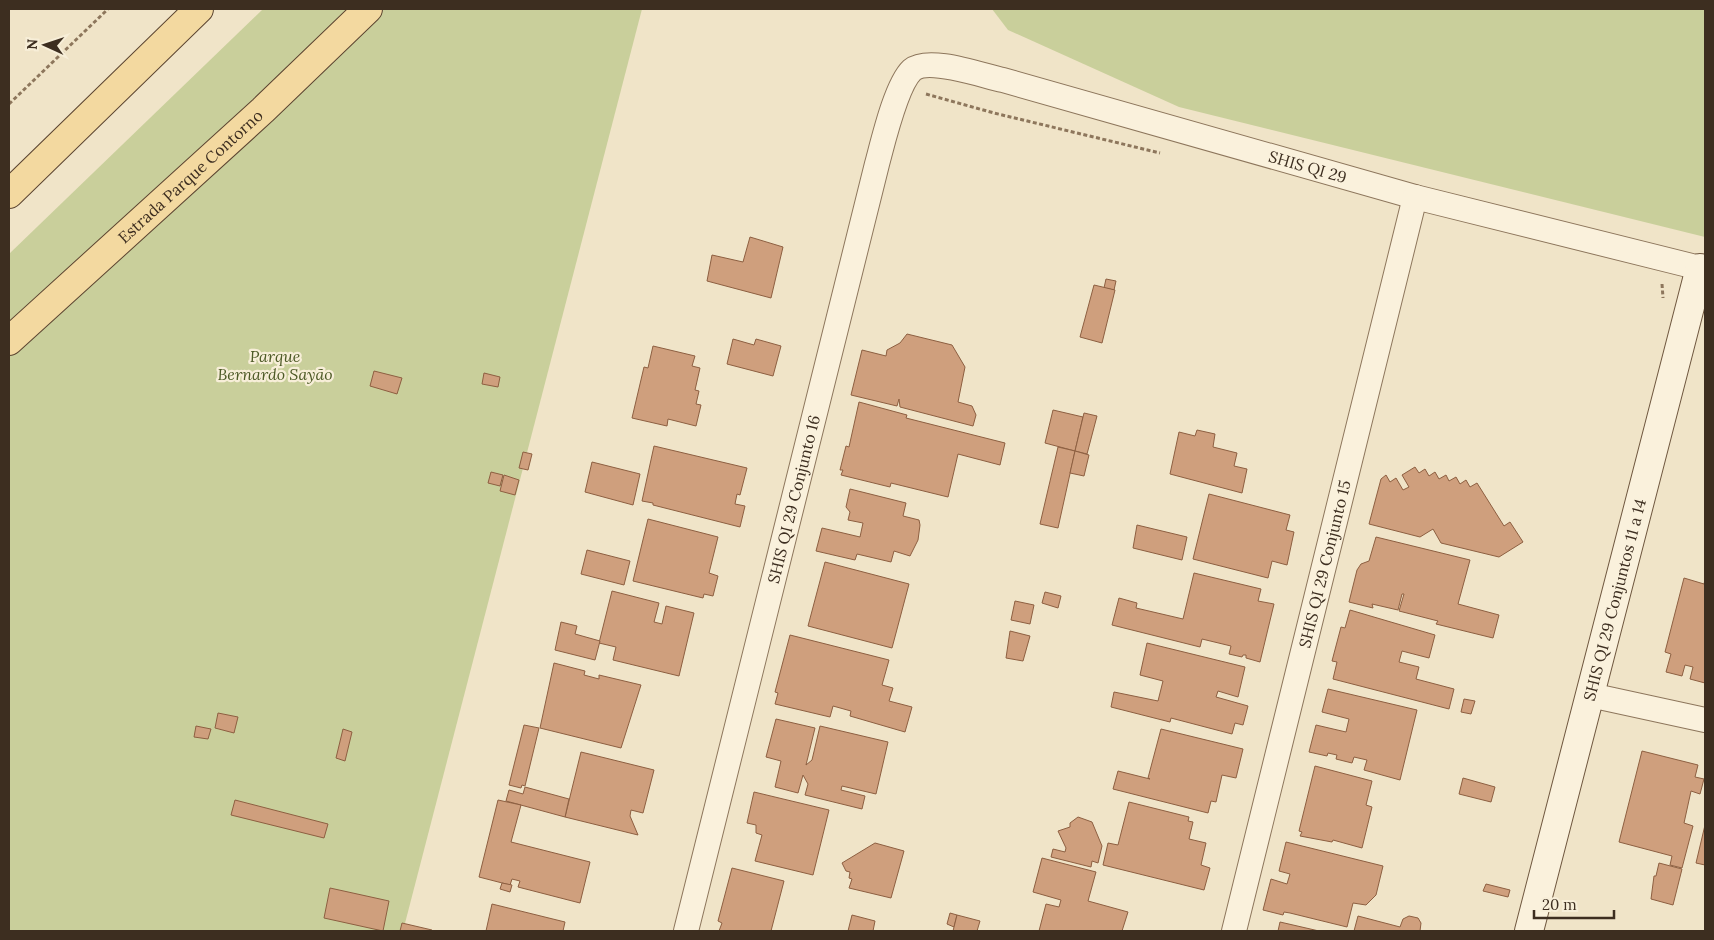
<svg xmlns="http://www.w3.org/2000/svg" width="1714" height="940" viewBox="0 0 1714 940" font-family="Lora,serif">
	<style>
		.green { fill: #c9cf9b }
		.building { fill: #cf9f7d; stroke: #8d5f41 }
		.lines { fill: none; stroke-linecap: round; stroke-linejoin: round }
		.street-casing { stroke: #8d765c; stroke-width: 26 }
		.secondary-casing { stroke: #6f573f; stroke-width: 30 }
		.primary-casing { stroke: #5b4430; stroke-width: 30 }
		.path { stroke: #8d765c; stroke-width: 3; stroke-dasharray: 4 2.5; stroke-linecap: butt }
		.street { stroke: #faf1dc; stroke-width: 24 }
		.secondary { stroke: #faf1dc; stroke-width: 28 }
		.primary { stroke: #f3d9a0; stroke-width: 28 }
		.labels { text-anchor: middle; stroke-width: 4.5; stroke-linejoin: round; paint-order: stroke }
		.street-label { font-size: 16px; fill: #3d2e20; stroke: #f7eed8 }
		.park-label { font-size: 16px; font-style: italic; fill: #4d5a26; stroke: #f7eed8 }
	</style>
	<rect width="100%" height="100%" fill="#f0e4c8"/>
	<!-- green -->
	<g class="green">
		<path d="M263,9H642L403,931H9V254Z"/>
		<path d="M992,9H1705V237L1179,107L1008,30Z"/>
	</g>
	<!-- building -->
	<g class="building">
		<path d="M750,237L783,247L771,298L707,281L712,255L743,262Z"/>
		<path d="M1106,279L1116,281L1114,290L1104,288Z"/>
		<path d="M1094,285L1115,290L1102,343L1080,337Z"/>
		<path d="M907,334L952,345L965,367L958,402L972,406L976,415L973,426L900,407L899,399L897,406L851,395L862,350L886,356L887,350L900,343Z"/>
		<path d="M733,339L754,345L756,339L781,346L773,376L727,364Z"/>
		<path d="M653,346L695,356L692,366L700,368L695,390L699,391L696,404L701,405L696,426L668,419L667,426L632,418L644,367L648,368Z"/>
		<path d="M374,371L402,378L397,394L370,386Z"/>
		<path d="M484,373L500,377L498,387L482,384Z"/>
		<path d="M859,402L907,415L906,418L1005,443L1000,465L958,454L948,497L891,483L890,487L841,475L843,470H840L846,446L849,447Z"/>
		<path d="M1053,410L1083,417L1075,451L1045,443Z"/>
		<path d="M1084,413L1097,416L1087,454L1075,451Z"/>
		<path d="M1197,430L1215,434L1213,447L1237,453L1234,466L1247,469L1242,493L1170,474L1179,432L1195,436Z"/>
		<path d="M654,446L747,468L740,495L737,494L735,504L745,506L740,527L653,505V503L642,501Z"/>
		<path d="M1058,447L1075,451L1058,528L1040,524Z"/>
		<path d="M1075,451L1089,455L1084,476L1070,473Z"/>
		<path d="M523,452L532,454L528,470L519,468Z"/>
		<path d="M592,462L640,474L633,505L585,492Z"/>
		<path d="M1415,467L1419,473L1425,469L1429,476L1435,472L1439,479L1446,475L1449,481L1456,477L1460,484L1466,480L1470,487L1477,483L1504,526L1510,522L1523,542L1499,557L1441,543L1433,529L1420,537L1369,524L1381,479L1386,475L1390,482L1396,478L1403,490L1409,487L1402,475Z"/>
		<path d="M491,472L503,475L500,486L488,483Z"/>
		<path d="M504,475L519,480L515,495L500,491Z"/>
		<path d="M850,489L906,503L903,516L919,520L920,525L918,540L910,556L894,551L891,562L857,554L855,560L816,551L822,528L860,537L863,523L848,520L850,512L846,507Z"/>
		<path d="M1209,494L1290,515L1286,530L1294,532L1287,565L1272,561L1268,578L1193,559Z"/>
		<path d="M648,519L718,537L709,573L718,576L713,596L704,594L703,598L633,581Z"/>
		<path d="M1137,525L1187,537L1182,560L1133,548Z"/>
		<path d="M1376,537L1470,560L1458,604L1499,615L1493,638L1436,624L1438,621L1399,611L1404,594H1402L1398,610L1372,604L1373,608L1349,602L1357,570L1361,564L1369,561Z"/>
		<path d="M587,550L630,561L624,585L581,574Z"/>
		<path d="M825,562L909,584L892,648L808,626Z"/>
		<path d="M1194,573L1261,589L1258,601L1274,604L1260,662L1246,658V655H1243L1242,657L1229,654L1231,646L1202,639L1200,647L1112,625L1119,598L1137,603L1136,608L1183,619Z"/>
		<path d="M1684,578L1704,584L1705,580V683L1690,679L1693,667L1685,665L1682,676L1666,672L1671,654L1665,652Z"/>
		<path d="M612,591L659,603L654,622L662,624L666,606L694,613L679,676L613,660L616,647L599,643Z"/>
		<path d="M1045,592L1061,596L1058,608L1042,603Z"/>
		<path d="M1015,601L1034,605L1030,624L1011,620Z"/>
		<path d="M1350,610L1435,635L1429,658L1402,651L1399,662L1419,667L1416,679L1454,689L1449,709L1333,679L1337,662L1332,661L1341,627L1345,628Z"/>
		<path d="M561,622L577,626L575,634L600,641L595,660L555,650Z"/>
		<path d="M1010,631L1030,636L1023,661L1006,658Z"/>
		<path d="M790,635L889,660L882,685L893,688L889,701L912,707L905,732L850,716L851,711L833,706L830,717L775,704L778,693L775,692Z"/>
		<path d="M1147,643L1245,667L1238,697L1218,691L1216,697L1248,706L1243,725L1235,723L1232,734L1171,718L1170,722L1111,707L1114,692L1158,701L1163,681L1140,675Z"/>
		<path d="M554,663L585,671L584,675L599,679V675L641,685L621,748L540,728Z"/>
		<path d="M1328,689L1417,710L1400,780L1364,770L1367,760L1354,757L1352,763L1336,759L1337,755L1328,753L1327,756L1309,752L1316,725L1346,732L1349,719L1322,712Z"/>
		<path d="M1464,699L1475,701L1471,714L1461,712Z"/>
		<path d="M218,713L238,717L234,733L215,728Z"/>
		<path d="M776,719L815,728L806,765L812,760L820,726L888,742L876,794L842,786L841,790L865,796L862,809L805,795L808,784L803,775L798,793L775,787L781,761L766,757Z"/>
		<path d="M524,725L539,728L525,786L522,785L521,788L509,785Z"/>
		<path d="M196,726L211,729L208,739L194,737Z"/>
		<path d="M343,729L352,732L345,761L336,758Z"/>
		<path d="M1161,729L1243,749L1236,778L1222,775L1216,802L1211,801L1208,813L1113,789L1118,771L1150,779L1148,778Z"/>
		<path d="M1642,751L1698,765L1695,777L1704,779L1700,794L1691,791L1684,823L1693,826L1682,868L1670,865L1672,856L1619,842Z"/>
		<path d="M581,752L654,770L643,813L631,810L630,816L638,835L565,817Z"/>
		<path d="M1315,766L1372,781L1366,805L1372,807L1362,848L1333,840L1332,842L1300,836L1302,832L1299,831Z"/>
		<path d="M1463,778L1495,787L1491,802L1459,794Z"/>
		<path d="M525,787L569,799L565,817L506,801L509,790L523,794Z"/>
		<path d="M754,792L829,810L813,875L755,861L762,835L756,833V825L747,823Z"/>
		<path d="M235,800L328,824L324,838L231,815Z"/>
		<path d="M498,800L521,805L511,842L590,862L580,903L518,887L520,881L512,879L510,885L479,877Z"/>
		<path d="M1129,802L1189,817L1188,821L1193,822L1189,839L1206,843L1201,865L1210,868L1204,890L1103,865L1108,843L1118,845Z"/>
		<path d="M1078,817L1092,822L1102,846L1098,863L1092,861L1091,867L1051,857L1053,849L1065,852L1066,848L1058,831L1070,827V823Z"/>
		<path d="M1705,825V865L1696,863Z"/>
		<path d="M1286,842L1383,866L1376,895L1366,905L1353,903L1347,927L1290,913L1284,912L1283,915L1263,910L1271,879L1287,884L1290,874L1279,871Z"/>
		<path d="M875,843L904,851L891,898L849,888L852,879L849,878L850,872L846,871L842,863Z"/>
		<path d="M1042,858L1096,872L1088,901L1128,912L1122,931H1039L1046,904L1059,907L1061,900L1033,892Z"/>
		<path d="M1659,863L1682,869L1673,905L1651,899L1654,876H1656Z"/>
		<path d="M732,868L784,881L771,931H719L722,923L718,921Z"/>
		<path d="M502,883L512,885L510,892L500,889Z"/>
		<path d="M1486,884L1510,890L1508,897L1483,891Z"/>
		<path d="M330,888L389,901L383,931L324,918Z"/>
		<path d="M492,904L565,922L563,931H486Z"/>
		<path d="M950,913L957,915L954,927L947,924Z"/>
		<path d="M852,915L875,921L873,931H848Z"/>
		<path d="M957,915L980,921L977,931H953Z"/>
		<path d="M1358,916L1400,927L1403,919L1409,916L1418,918L1421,923L1420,931H1354Z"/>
		<path d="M1280,922L1319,931H1278Z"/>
		<path d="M402,923L432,930V931H400Z"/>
	</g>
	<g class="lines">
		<defs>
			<g id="street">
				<path d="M1590,695L1705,720"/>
				<path id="s1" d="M686,931L877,164C883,142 896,85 912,70C929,56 983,76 1003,80L1415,197L1700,268"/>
				<path id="s2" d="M1234,931L1415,197"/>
			</g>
			<g id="secondary">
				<path id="s3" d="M1529,931L1700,268L1705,269"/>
			</g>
			<g id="primary">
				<path d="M9,194L199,9"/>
				<path id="s4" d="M9,341L263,110L368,9"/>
			</g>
		</defs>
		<!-- street casing -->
		<use href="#street" class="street-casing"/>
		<!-- secondary casing -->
		<use href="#secondary" class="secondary-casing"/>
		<!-- primary casing -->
		<use href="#primary" class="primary-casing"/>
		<!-- path -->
		<g class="path">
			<path d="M926,94L994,113L1160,153"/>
			<path d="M9,104L108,9"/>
			<path d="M1662,284L1663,298"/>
		</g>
		<!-- street -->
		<use href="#street" class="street"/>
		<!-- secondary -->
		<use href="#secondary" class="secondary"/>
		<!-- primary -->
		<use href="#primary" class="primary"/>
	</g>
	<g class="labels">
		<!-- street labels -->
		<g class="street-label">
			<text dy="6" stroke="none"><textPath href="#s1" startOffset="1302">SHIS QI 29</textPath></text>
			<text dy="6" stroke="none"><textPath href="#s4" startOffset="245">Estrada Parque Contorno</textPath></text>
			<text dy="6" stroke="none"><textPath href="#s1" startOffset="445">SHIS QI 29 Conjunto 16</textPath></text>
			<text dy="6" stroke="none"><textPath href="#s2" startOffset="378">SHIS QI 29 Conjunto 15</textPath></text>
			<text dy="6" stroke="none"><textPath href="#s3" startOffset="342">SHIS QI 29 Conjuntos 11 a 14</textPath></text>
		</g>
		<!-- park labels -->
		<g class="park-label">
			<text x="275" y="362">Parque<tspan x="275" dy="18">Bernardo Sayão</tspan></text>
		</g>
	</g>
	<!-- border -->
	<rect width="1714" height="940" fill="none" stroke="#3d2e20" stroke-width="20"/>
	<!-- north arrow -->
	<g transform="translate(45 45) rotate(273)" stroke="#f7eed8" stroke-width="4" paint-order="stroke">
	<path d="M0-4L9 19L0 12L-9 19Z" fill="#3d2e20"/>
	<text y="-8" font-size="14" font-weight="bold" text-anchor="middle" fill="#3d2e20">N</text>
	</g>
	<!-- scale -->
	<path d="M1534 910v8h80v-8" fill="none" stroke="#3d2e20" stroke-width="2.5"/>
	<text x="1542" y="910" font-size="15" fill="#3d2e20" stroke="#f7eed8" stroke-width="4" paint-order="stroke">20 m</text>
</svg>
